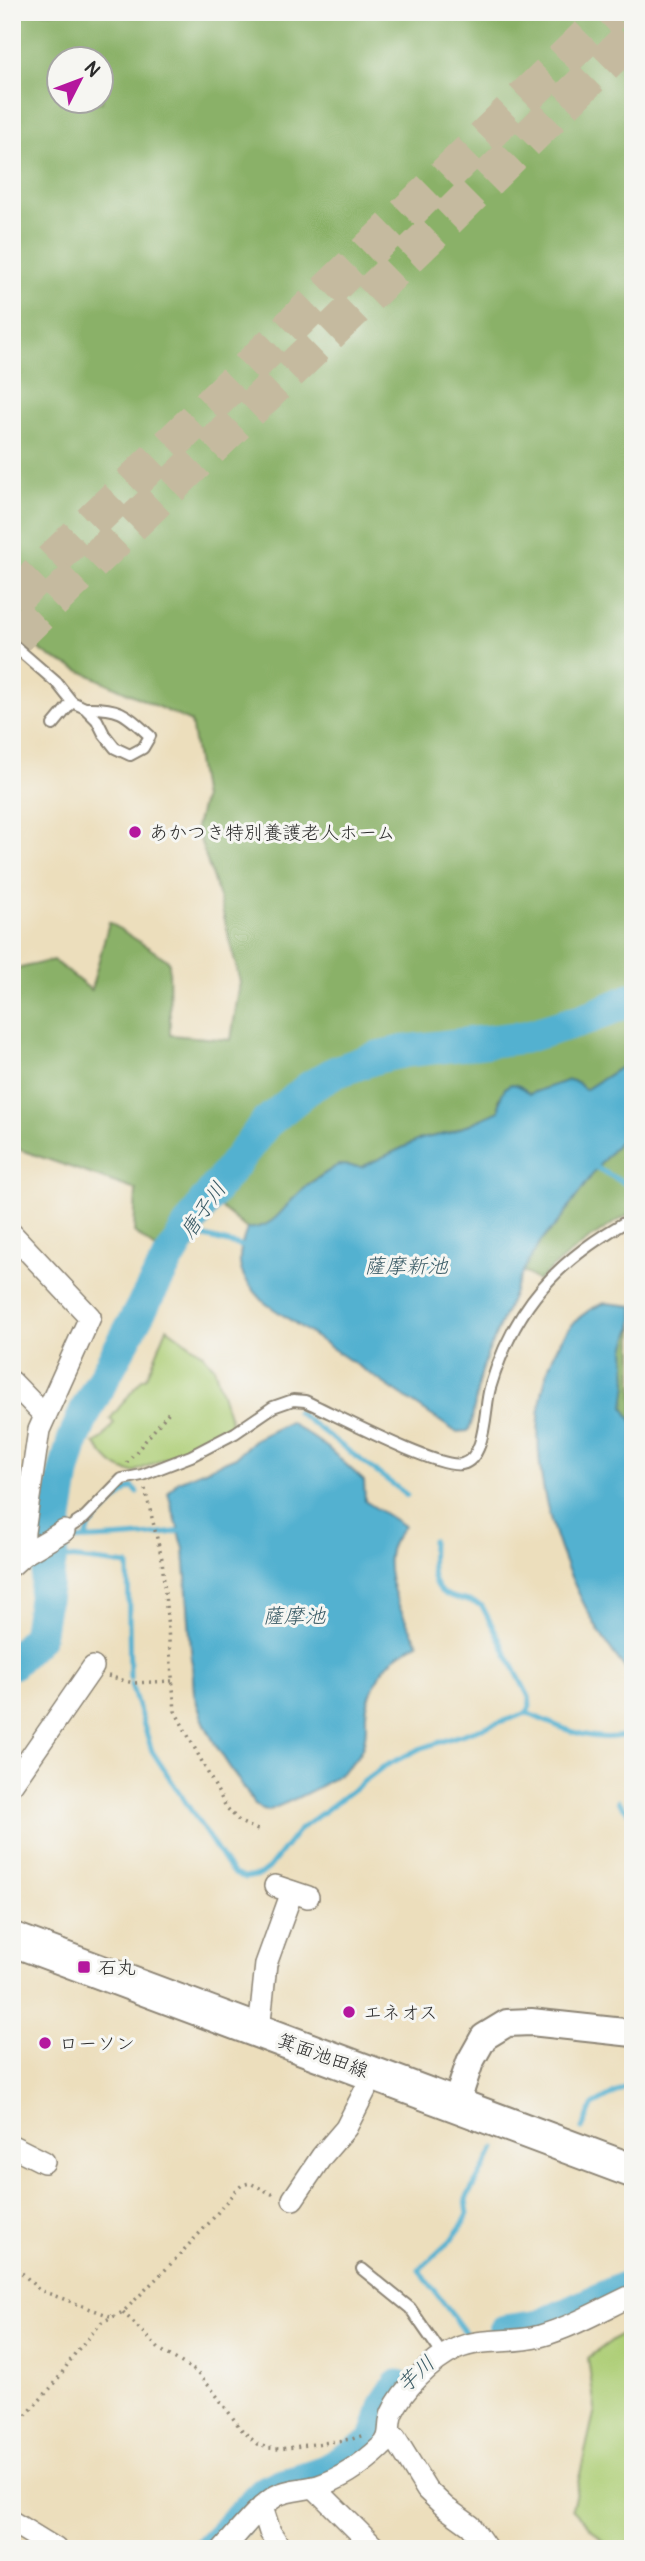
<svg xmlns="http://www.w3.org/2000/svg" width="645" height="2561" viewBox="0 0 645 2561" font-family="Pangolin,'Klee One',sans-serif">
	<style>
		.green { fill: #adce76; stroke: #6c7c50; stroke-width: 2 }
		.forest { fill: #8ab167; stroke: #5a6e49; stroke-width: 2; fill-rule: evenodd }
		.water { fill: #52b1d0; stroke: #3e6e7e; stroke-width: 2 }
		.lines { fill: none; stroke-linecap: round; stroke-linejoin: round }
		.stream { stroke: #52b1d0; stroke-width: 5 }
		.river { stroke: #52b1d0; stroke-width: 33 }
		.motorway-tunnel { stroke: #c5ba9f; stroke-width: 37; stroke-dasharray: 37 18; stroke-linecap: butt }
		.service-casing { stroke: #8c8474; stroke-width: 14 }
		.minor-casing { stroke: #8c8474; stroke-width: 24 }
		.tertiary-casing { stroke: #8c8474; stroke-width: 30 }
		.primary-casing { stroke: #8c8474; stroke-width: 37 }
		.path { stroke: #8c8474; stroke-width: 3.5; stroke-dasharray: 2 5; stroke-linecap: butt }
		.service { stroke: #fff; stroke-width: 10 }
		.minor { stroke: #fff; stroke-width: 21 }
		.tertiary { stroke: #fff; stroke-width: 26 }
		.primary { stroke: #fff; stroke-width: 33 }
		.poi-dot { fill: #b5179e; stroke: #f6f6f2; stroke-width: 2.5 }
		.labels { text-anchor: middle; stroke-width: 6; stroke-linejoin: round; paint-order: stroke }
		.poi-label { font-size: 19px; fill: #2b2b2b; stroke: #f6f6f2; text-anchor: start }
		.street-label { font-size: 19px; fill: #2b2b2b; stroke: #f6f6f2 }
		.water-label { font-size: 21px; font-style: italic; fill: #395a65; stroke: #f6f6f2 }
	</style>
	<rect width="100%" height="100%" fill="#f6f6f2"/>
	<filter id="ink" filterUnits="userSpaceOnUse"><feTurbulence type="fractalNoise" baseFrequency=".0143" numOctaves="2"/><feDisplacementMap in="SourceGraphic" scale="14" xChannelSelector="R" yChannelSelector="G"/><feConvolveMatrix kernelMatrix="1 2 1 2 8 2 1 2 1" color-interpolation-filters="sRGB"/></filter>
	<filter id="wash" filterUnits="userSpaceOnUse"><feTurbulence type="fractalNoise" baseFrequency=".00686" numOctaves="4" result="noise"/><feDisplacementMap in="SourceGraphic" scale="28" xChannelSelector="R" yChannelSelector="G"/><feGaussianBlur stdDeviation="1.57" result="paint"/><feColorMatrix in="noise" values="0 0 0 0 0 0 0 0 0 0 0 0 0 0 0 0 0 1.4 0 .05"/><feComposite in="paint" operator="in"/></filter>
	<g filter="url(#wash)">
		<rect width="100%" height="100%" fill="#ecdebc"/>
		<!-- green -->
		<g class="green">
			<path d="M167,1328L202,1353L214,1367L233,1429L134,1472C115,1472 105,1456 94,1443L103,1438L114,1423L110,1419L142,1379L147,1377Z"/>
			<path d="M633,2325V2549H611L572,2509L595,2409L588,2358Z"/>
		</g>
		<!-- forest -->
		<g class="forest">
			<path d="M12,12H633V1067H621L585,1090L577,1082L569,1080L529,1094L499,1098V1111L450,1133L421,1139L362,1167L338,1165L311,1182L274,1220L262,1228L247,1229L219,1206L181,1255L156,1249L134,1232L136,1190L12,1147V970L53,960L91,990L109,922L169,961L170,1035L231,1040L240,982L220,901L196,827L203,799L191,722L50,657L12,629ZM60,60H102V102H60Z"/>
			<path d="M633,1125V1212C598,1232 567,1253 538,1281L523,1271L540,1242L559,1221L597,1168Z"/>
			<path d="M633,1323V1423L624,1407L625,1349Z"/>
		</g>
		<!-- water -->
		<g class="water">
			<path d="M621,1067H633V1125L597,1168L559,1221L540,1242L523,1271L487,1355L479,1381L471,1425L468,1431L456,1432L265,1303C239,1275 233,1265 247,1229C275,1227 279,1212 297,1195C309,1183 324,1174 338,1165L362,1167L421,1139L450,1133L499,1111C500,1089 509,1073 529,1094L569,1080L577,1082L585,1090Z"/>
			<path d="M605,1303L633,1306V1323L625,1349L627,1383L624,1407L633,1423V1679C619,1660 604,1642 593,1621C551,1546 519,1443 552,1359C562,1333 578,1312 605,1303Z"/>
			<path d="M290,1422L328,1448L364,1481L365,1501L404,1526C399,1533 392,1542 390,1550C383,1579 404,1618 418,1643C409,1648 398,1654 391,1661C379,1672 367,1698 366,1714C366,1730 367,1741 358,1755C341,1781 296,1798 268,1811L263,1810L254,1803C231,1768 204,1735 194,1693L184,1549L168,1493L178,1481L236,1457L255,1439Z"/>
		</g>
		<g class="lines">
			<!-- stream -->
			<g class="stream">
				<path d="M597,1168L633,1188"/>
				<path d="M185,1232L241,1246"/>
				<path d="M297,1412L407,1495"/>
				<path d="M86,1539L90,1526L127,1490L133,1487L137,1492"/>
				<path d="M62,1541C101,1537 141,1539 180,1531"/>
				<path d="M52,1556L128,1565L130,1678"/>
				<path d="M12,1652L19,1656"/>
				<path d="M131,1684L152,1751L228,1867L234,1874L245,1878L260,1875L269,1868L298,1831L383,1767L419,1749L527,1713L530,1706L529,1697L482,1606C472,1600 460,1600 449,1596C427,1589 432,1559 432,1540"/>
				<path d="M527,1713C561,1728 596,1746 633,1733"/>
				<path d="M618,1801L633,1817"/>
				<path d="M582,2129L593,2105L633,2083"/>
				<path d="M467,2335L419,2270L451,2240L464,2222L468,2214L466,2199L495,2148"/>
			</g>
			<!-- river -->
			<g class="river">
				<path d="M12,1663L38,1637L64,1474L73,1441L85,1412L165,1265L185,1232L204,1203L266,1123L310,1087L336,1072L378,1057L406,1051L525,1037L588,1018L633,999"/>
				<path d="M505,2331L540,2326L633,2284"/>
				<path d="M209,2549L266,2491L325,2471L370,2445L376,2438L386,2404L398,2386"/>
			</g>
		</g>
	</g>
	<g filter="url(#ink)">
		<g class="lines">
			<!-- motorway-tunnel -->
			<g class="motorway-tunnel">
				<path d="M12,600L612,12"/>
				<path d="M12,640L450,216L633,35"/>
			</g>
			<defs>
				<g id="service">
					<path d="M12,644L57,683L72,702L85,708L97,720L104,734L115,748L130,755L143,748L150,736C125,713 120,707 85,708"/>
					<path d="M53,725L72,702"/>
					<path d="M64,1531L84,1518L122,1479L142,1475L191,1456L235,1433L273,1407L293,1400L305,1401C332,1413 439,1470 462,1464C487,1458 484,1408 490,1388C514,1306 559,1258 633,1218"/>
					<path d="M632,1895L633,1894"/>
					<path d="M362,2269L410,2308L444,2357"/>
				</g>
				<g id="minor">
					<path d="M12,1234L90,1317L39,1430L24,1532L23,1555L12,1565"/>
					<path d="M12,1382L44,1415"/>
					<path d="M23,1555L64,1531"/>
					<path d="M12,1784L93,1667"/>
					<path d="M275,1886L308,1897"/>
					<path d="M259,2031L266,1964L292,1892"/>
					<path d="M12,2146L44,2162"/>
					<path d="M293,2199L322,2156L346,2128L374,2073"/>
					<path d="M390,2434L395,2438L427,2490L446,2508L471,2526L487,2549"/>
					<path d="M314,2487L376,2549"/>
					<path d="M262,2507L270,2532L281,2549"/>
					<path d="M12,2522L56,2549"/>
					<path d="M223,2549C240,2531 256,2509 276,2496C288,2489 304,2490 318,2486C341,2479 364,2463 381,2447C393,2437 387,2426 392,2413C403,2389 431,2361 456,2349C482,2337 512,2344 540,2336C572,2327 603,2309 633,2295"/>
				</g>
				<path id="tertiary" d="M456,2104L470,2062L484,2037L507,2023L531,2022L633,2033"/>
				<path id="primary" d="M12,1939L633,2171"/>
			</defs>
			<!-- service casing -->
			<use href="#service" class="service-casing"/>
			<!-- minor casing -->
			<use href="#minor" class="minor-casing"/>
			<!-- tertiary casing -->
			<use href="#tertiary" class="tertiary-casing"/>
			<!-- primary casing -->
			<use href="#primary" class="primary-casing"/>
			<!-- path -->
			<g class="path">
				<path d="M127,1463L169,1412"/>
				<path d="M145,1489L162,1559L175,1711L226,1807L240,1822L260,1831"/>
				<path d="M108,1676L133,1683L172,1681"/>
				<path d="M12,2263L39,2290L113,2317"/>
				<path d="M123,2312L159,2349L195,2371L211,2388L241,2429L257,2444L268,2448L279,2449L352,2439L364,2435"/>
				<path d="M12,2431L55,2383L76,2352L102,2322L123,2312L166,2269L210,2222L235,2191L242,2185L250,2183L274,2195"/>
			</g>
			<!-- service -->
			<use href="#service" class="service"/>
			<!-- minor -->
			<use href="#minor" class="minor"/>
			<!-- tertiary -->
			<use href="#tertiary" class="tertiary"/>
			<!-- primary -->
			<use href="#primary" class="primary"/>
		</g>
	</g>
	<!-- markers -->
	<g class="poi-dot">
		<circle cx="135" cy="832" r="7"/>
		<rect x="77" y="1960" width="14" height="14" rx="3.5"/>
		<circle cx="349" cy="2012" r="7"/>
		<circle cx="45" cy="2043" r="7"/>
	</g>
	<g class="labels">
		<!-- poi labels -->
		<g class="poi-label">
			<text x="149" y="839">あかつき特別養護老人ホーム</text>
			<text x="98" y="1974">石丸</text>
			<text x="363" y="2019">エネオス</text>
			<text x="59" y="2050">ローソン</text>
		</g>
		<!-- street labels -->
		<g class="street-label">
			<text transform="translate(323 2055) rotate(20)" y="7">箕面池田線</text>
		</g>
		<!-- water labels -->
		<g class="water-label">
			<text transform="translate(203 1210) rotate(-55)" y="7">唐子川</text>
			<text x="406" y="1273">薩摩新池</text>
			<text x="294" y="1623">薩摩池</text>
			<text transform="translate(416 2374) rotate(-43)" y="7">芋川</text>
		</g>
	</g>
	<!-- margin -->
	<rect width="645" height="2561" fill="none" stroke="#f6f6f2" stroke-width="42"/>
	<!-- north arrow -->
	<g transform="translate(80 80) rotate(48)"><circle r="33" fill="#f6f6f2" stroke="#a5a5a2" stroke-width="2"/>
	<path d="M0-5L12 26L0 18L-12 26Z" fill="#b5179e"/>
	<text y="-10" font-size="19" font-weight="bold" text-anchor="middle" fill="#2b2b2b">N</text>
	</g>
</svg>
